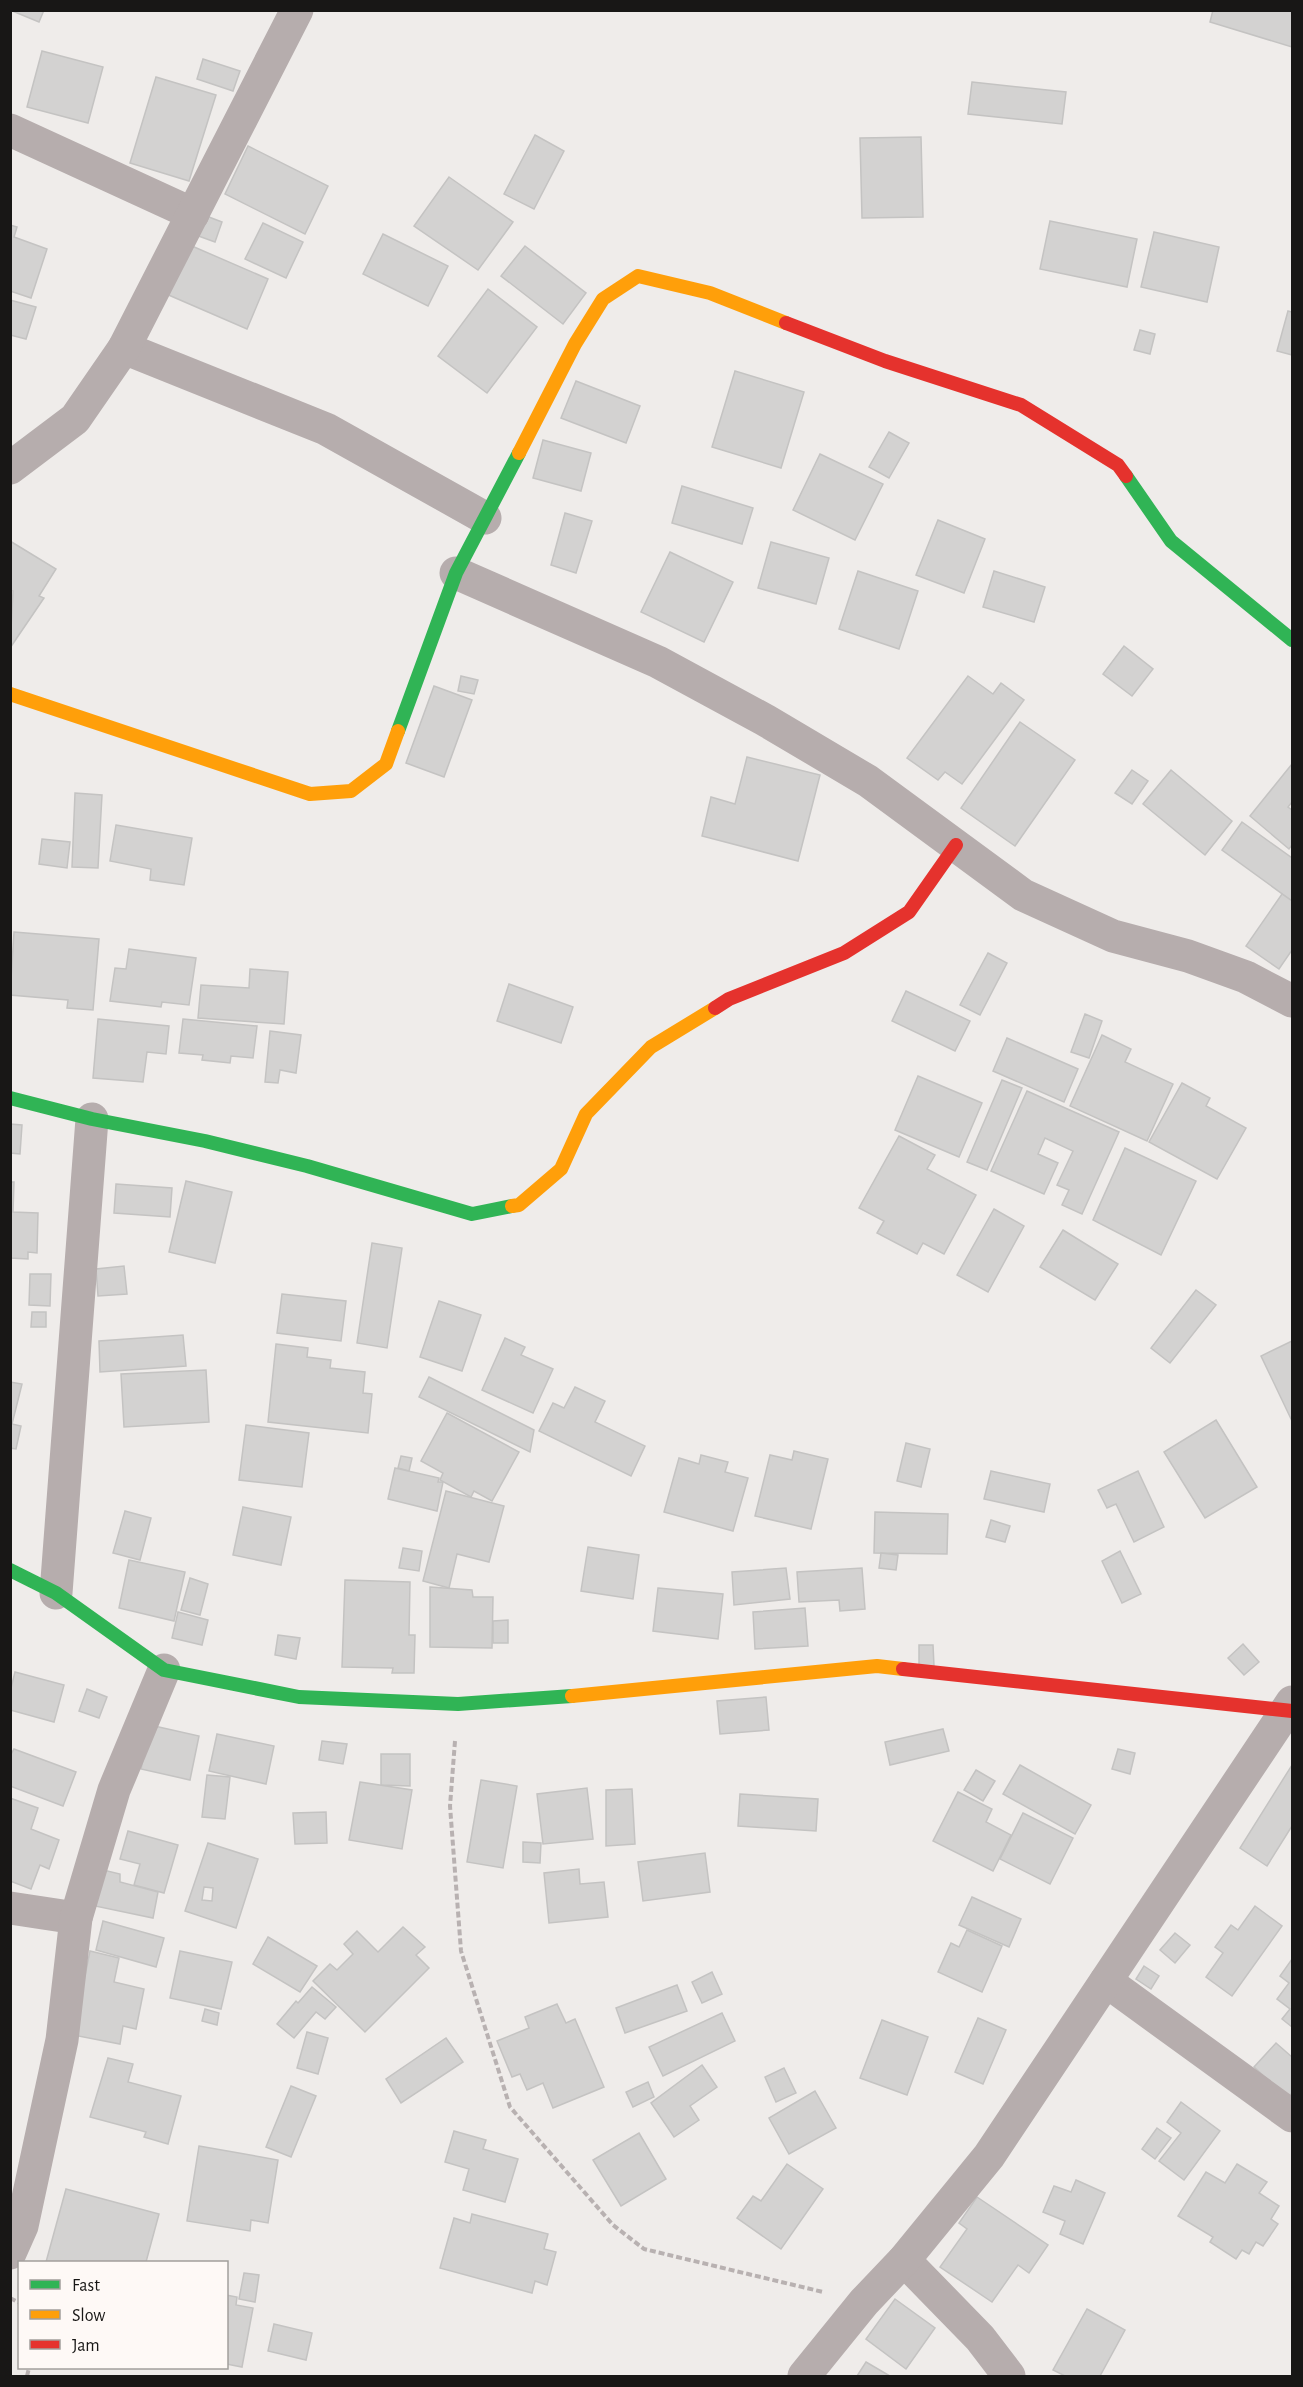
<svg xmlns="http://www.w3.org/2000/svg" width="1303" height="2387" viewBox="0 0 1303 2387" font-family="'Alegreya Sans',sans-serif">
	<style>
		.building { fill: #d3d2d1; stroke: #c4c3c2; stroke-width: 1.5; fill-rule: evenodd }
		.lines { fill: none; stroke-linecap: round; stroke-linejoin: round }
		.path { stroke: #b8b1b1; stroke-width: 4; stroke-dasharray: 6 3; stroke-linecap: butt }
		.street { stroke: #b6adad; stroke-width: 33 }
		.fast { stroke: #30b455; stroke-width: 14 }
		.slow { stroke: #ff9f0a; stroke-width: 14 }
		.jam { stroke: #e5322d; stroke-width: 14 }
	</style>
	<rect width="100%" height="100%" fill="#efecea"/>
	<!-- building -->
	<g class="building">
		<path d="M10,10H44L39,22Z"/>
		<path d="M1213,10H1292V47L1210,22Z"/>
		<path d="M42,51L103,67L88,123L27,107Z"/>
		<path d="M203,59L240,71L233,91L197,79Z"/>
		<path d="M156,77L216,95L189,181L130,163Z"/>
		<path d="M972,82L1066,92L1062,124L968,114Z"/>
		<path d="M535,135L564,151L534,209L504,194Z"/>
		<path d="M921,137L923,217L862,218L860,138Z"/>
		<path d="M248,146L328,186L305,234L225,194Z"/>
		<path d="M449,177L513,222L478,270L414,226Z"/>
		<path d="M201,214L222,222L215,242L193,234Z"/>
		<path d="M1050,221L1137,239L1127,287L1040,269Z"/>
		<path d="M263,223L303,242L286,278L245,259Z"/>
		<path d="M10,225L17,227L14,237L47,249L31,298L10,291Z"/>
		<path d="M1154,232L1219,247L1207,302L1141,287Z"/>
		<path d="M383,234L448,266L428,306L363,274Z"/>
		<path d="M185,243L268,279L247,329L164,293Z"/>
		<path d="M525,246L586,293L563,324L501,276Z"/>
		<path d="M488,289L537,327L487,393L438,356Z"/>
		<path d="M10,300L36,307L26,339L10,335Z"/>
		<path d="M1288,311L1292,312V355L1277,351Z"/>
		<path d="M1140,330L1155,334L1150,354L1134,350Z"/>
		<path d="M735,371L804,392L781,468L712,447Z"/>
		<path d="M576,381L640,406L626,443L561,418Z"/>
		<path d="M889,432L909,443L889,478L869,467Z"/>
		<path d="M543,440L591,453L581,491L533,478Z"/>
		<path d="M820,454L883,484L855,540L793,510Z"/>
		<path d="M682,486L753,508L742,544L672,523Z"/>
		<path d="M565,513L592,521L576,573L551,565Z"/>
		<path d="M938,520L985,539L964,593L916,575Z"/>
		<path d="M10,541L56,569L39,596L44,598L10,648L13,591L10,590Z"/>
		<path d="M771,542L829,558L816,604L758,588Z"/>
		<path d="M670,552L733,582L704,642L641,612Z"/>
		<path d="M858,571L918,591L899,649L839,629Z"/>
		<path d="M994,571L1045,587L1034,622L983,607Z"/>
		<path d="M1124,646L1153,669L1132,696L1103,674Z"/>
		<path d="M461,676L478,680L474,694L458,691Z"/>
		<path d="M968,676L993,694L1001,683L1024,700L962,784L945,772L938,780L907,758Z"/>
		<path d="M434,686L472,700L444,777L406,763Z"/>
		<path d="M1020,722L1075,760L1015,846L961,808Z"/>
		<path d="M747,757L820,775L798,861L702,836L711,797L735,804Z"/>
		<path d="M1292,764V802L1288,807L1292,810V845L1289,849L1250,816Z"/>
		<path d="M1132,770L1148,781L1132,804L1115,793Z"/>
		<path d="M1171,770L1232,821L1205,855L1143,804Z"/>
		<path d="M75,793L102,795L98,868L72,867Z"/>
		<path d="M1242,822L1292,858V901L1222,850Z"/>
		<path d="M116,825L192,838L184,885L150,880L151,869L110,861Z"/>
		<path d="M42,839L70,842L67,868L39,864Z"/>
		<path d="M1282,894L1292,901V950L1279,969L1246,946Z"/>
		<path d="M14,932L99,939L93,1010L67,1008L68,1000L10,995Z"/>
		<path d="M129,949L196,958L189,1005L162,1002L161,1007L110,1001L115,968L126,969Z"/>
		<path d="M988,953L1007,963L980,1015L960,1005Z"/>
		<path d="M250,969L288,972L284,1024L198,1018L201,985L249,988Z"/>
		<path d="M509,984L573,1007L561,1043L497,1021Z"/>
		<path d="M906,991L970,1021L955,1051L892,1021Z"/>
		<path d="M1085,1014L1102,1021L1089,1058L1071,1052Z"/>
		<path d="M98,1019L169,1026L166,1054L147,1052L143,1082L93,1078Z"/>
		<path d="M183,1019L257,1026L253,1058L231,1056L230,1063L202,1060L203,1055L179,1053Z"/>
		<path d="M270,1031L301,1035L296,1073L280,1070L278,1083L265,1082Z"/>
		<path d="M1102,1035L1131,1049L1125,1062L1173,1084L1147,1141L1070,1106Z"/>
		<path d="M1007,1038L1078,1069L1064,1102L993,1071Z"/>
		<path d="M918,1076L982,1103L959,1157L895,1130Z"/>
		<path d="M1002,1080L1022,1088L987,1170L967,1162Z"/>
		<path d="M1182,1083L1210,1098L1206,1106L1246,1128L1217,1179L1149,1142Z"/>
		<path d="M1027,1091L1119,1132L1082,1214L1062,1205L1069,1190L1057,1185L1073,1151L1045,1138L1038,1154L1058,1163L1044,1194L991,1171Z"/>
		<path d="M10,1124L22,1125L20,1154L10,1153Z"/>
		<path d="M899,1136L935,1155L927,1169L976,1195L944,1254L923,1243L917,1254L877,1233L884,1221L859,1208Z"/>
		<path d="M1125,1148L1196,1181L1161,1255L1093,1220Z"/>
		<path d="M186,1181L232,1192L215,1263L169,1252Z"/>
		<path d="M10,1182H14L13,1212L38,1213L37,1253L28,1252V1259L10,1258Z"/>
		<path d="M116,1184L172,1188L170,1217L114,1213Z"/>
		<path d="M994,1209L1024,1226L988,1292L957,1275Z"/>
		<path d="M1063,1230L1118,1264L1095,1300L1040,1267Z"/>
		<path d="M372,1243L402,1248L387,1348L357,1343Z"/>
		<path d="M124,1266L127,1294L98,1296L96,1269Z"/>
		<path d="M30,1274H51L50,1306L29,1305Z"/>
		<path d="M1196,1290L1216,1305L1170,1363L1151,1348Z"/>
		<path d="M282,1294L346,1301L341,1341L277,1333Z"/>
		<path d="M439,1301L481,1315L462,1371L420,1357Z"/>
		<path d="M32,1312H46V1327H31Z"/>
		<path d="M183,1335L186,1366L100,1372L99,1341Z"/>
		<path d="M505,1338L525,1347L521,1355L553,1369L533,1413L482,1390Z"/>
		<path d="M1292,1341V1421L1261,1356Z"/>
		<path d="M276,1344L308,1348L307,1357L331,1360L330,1368L365,1372L363,1393L372,1394L368,1433L268,1422Z"/>
		<path d="M206,1370L209,1422L124,1427L121,1374Z"/>
		<path d="M429,1377L534,1430L530,1452L419,1397Z"/>
		<path d="M10,1382L22,1384L12,1424L21,1426L16,1449L10,1448Z"/>
		<path d="M575,1387L605,1401L595,1422L645,1446L631,1476L539,1431L553,1403L564,1408Z"/>
		<path d="M447,1413L519,1452L492,1501L474,1491L471,1497L440,1480L443,1473L421,1461Z"/>
		<path d="M1216,1420L1257,1487L1205,1518L1164,1452Z"/>
		<path d="M246,1425L309,1433L302,1487L239,1480Z"/>
		<path d="M906,1443L930,1449L921,1487L897,1481Z"/>
		<path d="M794,1451L828,1459L811,1529L755,1516L770,1455L792,1460Z"/>
		<path d="M701,1455L728,1462L725,1472L748,1478L733,1531L664,1512L679,1458L699,1464Z"/>
		<path d="M401,1456L412,1458L409,1471L398,1468Z"/>
		<path d="M395,1468L439,1478L438,1482H443L437,1511L388,1499Z"/>
		<path d="M991,1471L1050,1484L1044,1512L984,1499Z"/>
		<path d="M1138,1471L1164,1527L1134,1542L1116,1504L1107,1508L1098,1490Z"/>
		<path d="M446,1491L504,1506L489,1562L457,1554L449,1588L423,1581Z"/>
		<path d="M243,1507L291,1517L281,1565L233,1555Z"/>
		<path d="M125,1511L151,1518L140,1560L113,1553Z"/>
		<path d="M875,1512L948,1514L947,1554L874,1553Z"/>
		<path d="M991,1520L1010,1526L1005,1542L986,1537Z"/>
		<path d="M588,1547L639,1555L633,1599L581,1591Z"/>
		<path d="M403,1548L422,1551L419,1571L399,1568Z"/>
		<path d="M1120,1551L1141,1594L1122,1603L1102,1561Z"/>
		<path d="M881,1553L898,1555L896,1570L879,1568Z"/>
		<path d="M129,1560L185,1572L174,1621L119,1608Z"/>
		<path d="M786,1568L790,1599L734,1605L732,1572Z"/>
		<path d="M862,1568L865,1609L840,1611L839,1600L799,1602L797,1572Z"/>
		<path d="M190,1578L208,1584L200,1615L181,1610Z"/>
		<path d="M345,1580L410,1582L409,1635H415L414,1673H392L393,1668L342,1667Z"/>
		<path d="M430,1587L472,1590L473,1597H493L492,1648L430,1647Z"/>
		<path d="M658,1588L723,1594L718,1639L653,1631Z"/>
		<path d="M805,1608L808,1646L755,1649L753,1612Z"/>
		<path d="M178,1612L208,1620L202,1645L172,1638Z"/>
		<path d="M508,1620V1643H493V1621Z"/>
		<path d="M278,1635L300,1638L296,1659L275,1655Z"/>
		<path d="M1243,1644L1259,1662L1244,1675L1228,1658Z"/>
		<path d="M919,1645H933L934,1666H919Z"/>
		<path d="M15,1672L64,1685L54,1722L10,1710V1692Z"/>
		<path d="M87,1689L107,1697L99,1718L79,1711Z"/>
		<path d="M766,1697L769,1730L720,1734L717,1701Z"/>
		<path d="M150,1725L199,1736L190,1780L141,1769Z"/>
		<path d="M943,1729L949,1751L890,1765L885,1742Z"/>
		<path d="M217,1734L274,1746L266,1784L209,1771Z"/>
		<path d="M322,1741L347,1744L343,1764L319,1760Z"/>
		<path d="M14,1749L76,1772L63,1806L10,1786V1756Z"/>
		<path d="M1118,1749L1135,1753L1130,1774L1112,1769Z"/>
		<path d="M381,1754H410V1786L381,1785Z"/>
		<path d="M1020,1765L1091,1805L1075,1834L1003,1794Z"/>
		<path d="M1292,1765V1826L1267,1866L1240,1848Z"/>
		<path d="M976,1770L995,1781L983,1801L964,1790Z"/>
		<path d="M207,1775L230,1777L225,1819L202,1817Z"/>
		<path d="M481,1780L517,1786L503,1868L467,1862Z"/>
		<path d="M360,1782L412,1790L402,1849L349,1840Z"/>
		<path d="M587,1788L593,1839L543,1844L537,1794Z"/>
		<path d="M632,1789L635,1844L606,1846V1790Z"/>
		<path d="M958,1792L992,1809L986,1822L1011,1835L993,1871L933,1841Z"/>
		<path d="M740,1794L818,1799L816,1831L738,1826Z"/>
		<path d="M10,1798L38,1808L31,1829L59,1840L49,1869L40,1865L31,1889L10,1881Z"/>
		<path d="M326,1812L327,1843L295,1844L293,1813Z"/>
		<path d="M1023,1813L1073,1838L1050,1884L1000,1859Z"/>
		<path d="M128,1831L178,1845L164,1893L134,1885L140,1864L120,1859Z"/>
		<path d="M523,1842L541,1843L540,1863L523,1862Z"/>
		<path d="M208,1843L258,1859L236,1928L185,1911ZM204,1887L213,1888L212,1901L202,1900Z"/>
		<path d="M705,1853L710,1892L643,1901L638,1862Z"/>
		<path d="M99,1869L120,1874V1882L158,1892L153,1918L95,1906Z"/>
		<path d="M579,1869L580,1884L604,1882L608,1917L549,1923L544,1873Z"/>
		<path d="M972,1897L1021,1919L1009,1947L959,1925Z"/>
		<path d="M1255,1906L1282,1926L1232,1996L1206,1977L1223,1953L1215,1947L1231,1925L1238,1930Z"/>
		<path d="M103,1921L164,1938L156,1967L96,1950Z"/>
		<path d="M403,1927L425,1947L416,1955L429,1968L365,2032L313,1981L330,1964L337,1970L353,1954L344,1944L357,1931L378,1952Z"/>
		<path d="M967,1930L1002,1946L982,1992L938,1972L951,1943L959,1947Z"/>
		<path d="M1175,1933L1190,1945L1175,1963L1160,1950Z"/>
		<path d="M268,1937L317,1966L300,1992L253,1964Z"/>
		<path d="M90,1951L119,1958L114,1982L144,1989L136,2029L123,2026L120,2044L73,2035Z"/>
		<path d="M180,1951L232,1962L221,2009L170,1998Z"/>
		<path d="M1292,1959V2027L1282,2019L1290,2009L1277,1999L1289,1983L1280,1976Z"/>
		<path d="M1144,1966L1159,1976L1151,1989L1136,1979Z"/>
		<path d="M712,1972L722,1994L702,2003L692,1982Z"/>
		<path d="M677,1985L687,2011L625,2033L616,2008Z"/>
		<path d="M312,1987L336,2007L325,2019L316,2012L294,2038L277,2024L296,2001L298,2003Z"/>
		<path d="M557,2004L566,2023L575,2019L604,2087L553,2108L543,2083L527,2090L520,2074L512,2077L497,2041L529,2028L525,2017Z"/>
		<path d="M205,2009L219,2013L217,2025L202,2021Z"/>
		<path d="M722,2013L735,2041L663,2076L649,2047Z"/>
		<path d="M978,2018L1006,2030L983,2084L955,2072Z"/>
		<path d="M882,2020L928,2037L907,2095L860,2078Z"/>
		<path d="M307,2032L328,2038L318,2074L297,2068Z"/>
		<path d="M446,2038L463,2062L401,2103L386,2079Z"/>
		<path d="M1276,2043L1292,2057V2093L1288,2098L1254,2067Z"/>
		<path d="M108,2058L133,2064L128,2082L181,2096L168,2144L144,2137L146,2132L90,2117Z"/>
		<path d="M702,2065L717,2087L690,2106L699,2120L674,2137L651,2103Z"/>
		<path d="M784,2068L796,2093L776,2102L765,2077Z"/>
		<path d="M648,2082L654,2097L633,2107L626,2092Z"/>
		<path d="M291,2086L316,2096L291,2157L266,2147Z"/>
		<path d="M815,2091L836,2128L789,2154L769,2118Z"/>
		<path d="M1181,2102L1220,2131L1184,2180L1159,2161L1181,2133L1167,2122Z"/>
		<path d="M1157,2128L1171,2138L1155,2159L1142,2149Z"/>
		<path d="M454,2131L486,2140L483,2149L518,2159L505,2202L463,2190L469,2169L445,2162Z"/>
		<path d="M639,2133L666,2179L621,2206L593,2160Z"/>
		<path d="M199,2146L278,2160L268,2223L251,2220L250,2231L187,2221Z"/>
		<path d="M787,2164L823,2189L781,2249L737,2218L753,2196L761,2201Z"/>
		<path d="M1237,2164L1267,2182L1259,2193L1279,2206L1271,2219L1278,2224L1263,2246L1256,2242L1249,2254L1242,2250L1236,2259L1210,2242L1213,2237L1178,2216L1206,2172L1225,2183Z"/>
		<path d="M1076,2180L1105,2193L1083,2244L1060,2234L1065,2221L1043,2212L1054,2186L1071,2192Z"/>
		<path d="M66,2189L159,2214L146,2262H46Z"/>
		<path d="M977,2197L1048,2245L1029,2273L1018,2265L992,2302L940,2267L967,2229L959,2223Z"/>
		<path d="M472,2214L548,2234L544,2249L556,2252L547,2285L535,2281L532,2293L440,2268L454,2218L470,2223Z"/>
		<path d="M244,2273L259,2275L255,2302L239,2299Z"/>
		<path d="M226,2295L237,2297L236,2305L253,2308L242,2367L226,2364Z"/>
		<path d="M895,2299L935,2328L906,2369L866,2339Z"/>
		<path d="M1087,2309L1125,2330L1100,2376H1065L1053,2370Z"/>
		<path d="M274,2324L312,2333L306,2360L268,2351Z"/>
		<path d="M866,2362L890,2376H857Z"/>
	</g>
	<g class="lines">
		<!-- path -->
		<g class="path">
			<path d="M455,1741L450,1806L461,1951L510,2107L613,2225L644,2249L823,2292"/>
			<path d="M10,2298L20,2303"/>
			<path d="M27,2376L29,2368"/>
		</g>
		<!-- street -->
		<g class="street">
			<path d="M10,130L193,214"/>
			<path d="M124,348L326,429L485,518"/>
			<path d="M10,468L75,419L124,348L297,10"/>
			<path d="M456,573L658,662L765,720L868,781L1023,895L1113,936L1188,956L1246,977L1292,1001"/>
			<path d="M56,1593L92,1119"/>
			<path d="M10,1908L76,1918"/>
			<path d="M1106,1981L1292,2116"/>
			<path d="M10,2253L22,2226L62,2040L76,1918L114,1790L164,1670"/>
			<path d="M904,2260L980,2338L1009,2376"/>
			<path d="M804,2376L864,2302L904,2260L989,2156L1292,1702"/>
		</g>
		<!-- fast -->
		<g class="fast">
			<path d="M1126,476L1171,541L1292,640"/>
			<path d="M398,731L456,573L519,453"/>
			<path d="M10,1098L92,1119L205,1141L307,1166L472,1214L512,1206"/>
			<path d="M10,1570L56,1593L164,1670L299,1697L458,1704L572,1696"/>
		</g>
		<!-- slow -->
		<g class="slow">
			<path d="M519,453L575,344L603,299L638,276L710,293L786,323"/>
			<path d="M10,694L310,794L351,791L386,764L398,731"/>
			<path d="M512,1206L519,1205L561,1169L586,1114L651,1047L715,1008"/>
			<path d="M572,1696L877,1666L903,1669"/>
		</g>
		<!-- jam -->
		<g class="jam">
			<path d="M786,323L885,361L1021,405L1118,465L1126,476"/>
			<path d="M715,1008L729,999L844,953L909,912L956,845"/>
			<path d="M903,1669L1292,1711"/>
		</g>
	</g>
	<!-- border -->
	<rect width="1303" height="2387" fill="none" stroke="#181716" stroke-width="24"/>
	<!-- legend -->
	<rect x="18" y="2261" width="210" height="108" fill="#fef9f6" stroke="#a29f9c" stroke-width="1.5"/>
	<rect x="30" y="2280" width="30" height="9" fill="#30b455" stroke="#a29f9c" stroke-width="1.5"/>
	<text x="72" y="2291" font-size="18" fill="#181716">Fast</text>
	<rect x="30" y="2310" width="30" height="9" fill="#ff9f0a" stroke="#a29f9c" stroke-width="1.5"/>
	<text x="72" y="2321" font-size="18" fill="#181716">Slow</text>
	<rect x="30" y="2340" width="30" height="9" fill="#e5322d" stroke="#a29f9c" stroke-width="1.5"/>
	<text x="72" y="2351" font-size="18" fill="#181716">Jam</text>
</svg>
